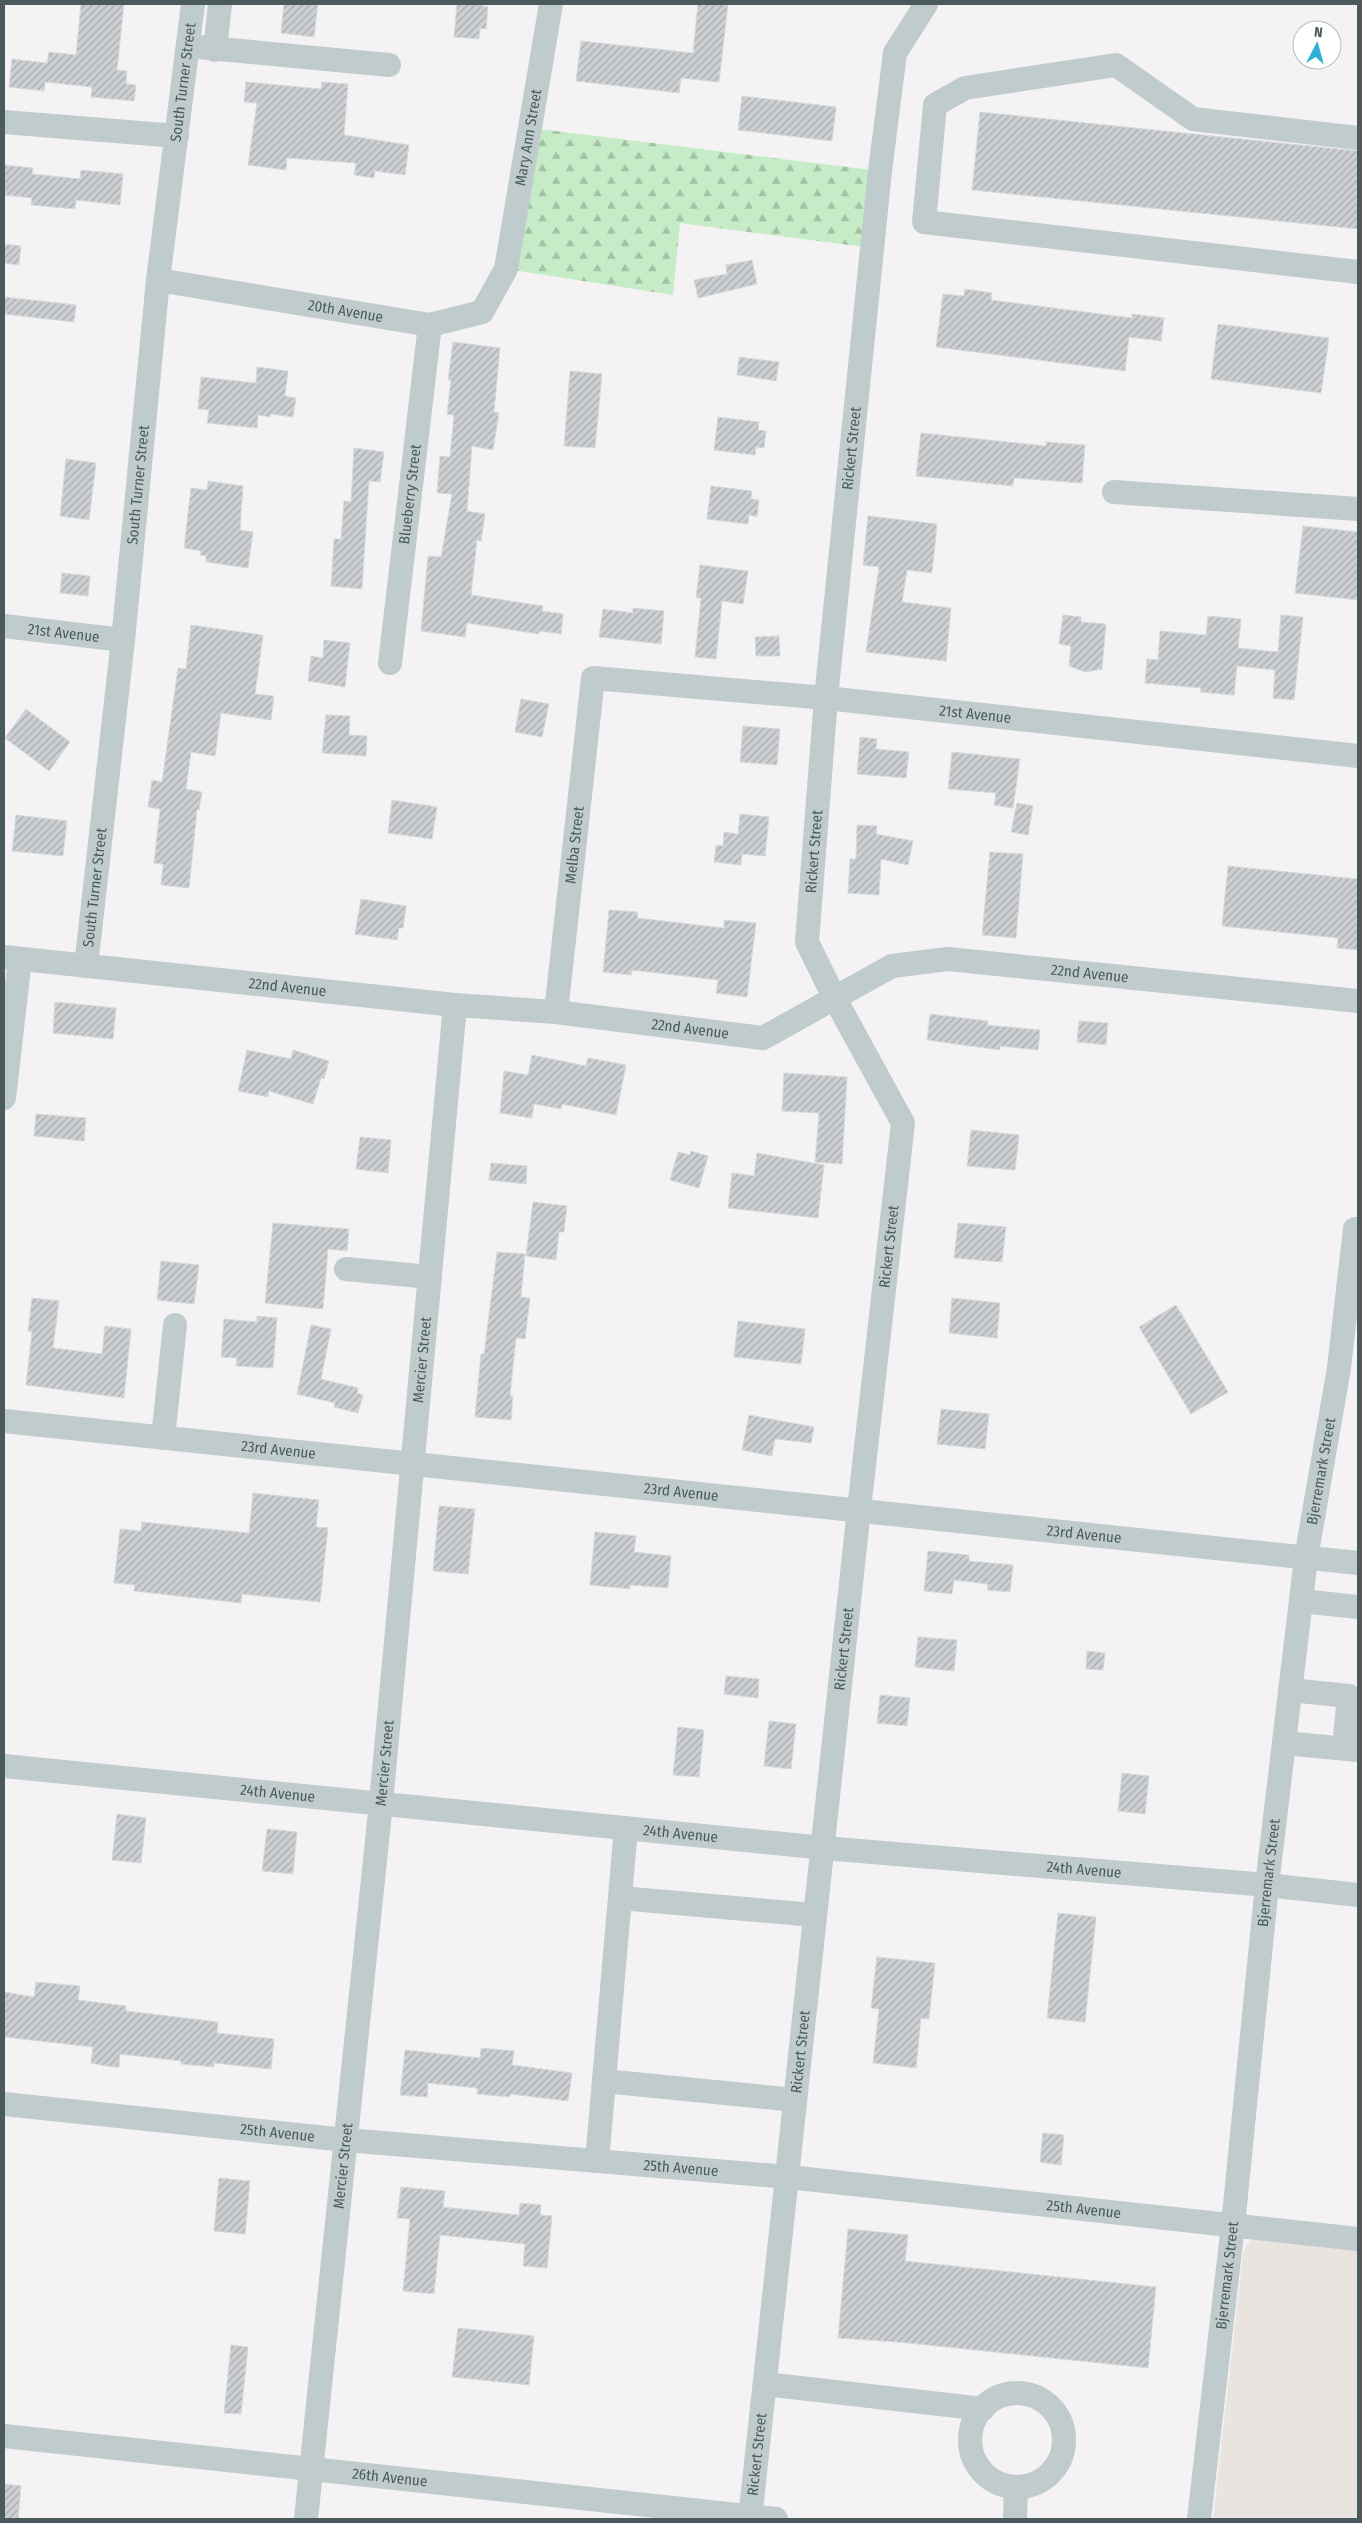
<svg xmlns="http://www.w3.org/2000/svg" width="1362" height="2523" viewBox="0 0 1362 2523" font-family="'Fira Sans Condensed',sans-serif">
	<style>
		.commercial { fill: #e9e4e0 }
		.forest { fill: url(#forest-firs) }
		.building { fill: url(#building-hatch); stroke: #d6dadc }
		.lines { fill: none; stroke-linecap: round; stroke-linejoin: round }
		.minor { stroke: #bfcbcc; stroke-width: 24 }
		.labels { text-anchor: middle; stroke-width: 4.5; stroke-linejoin: round; paint-order: stroke }
		.street-label { font-size: 15px; fill: #4b5b5d; stroke: #fff }
	</style>
	<defs>
		<pattern id="forest-firs" width="22" height="20" patternUnits="userSpaceOnUse" patternTransform="scale(1.25)"><rect width="22" height="20" fill="#c6ecc7"/><path d="M5 1l3.5 6h-7zM16 11l3.5 6h-7z" fill="#a3c2a5"/></pattern>
		<pattern id="building-hatch" width="6" height="6" patternUnits="userSpaceOnUse" patternTransform="scale(1.25)"><rect width="6" height="6" fill="#ccd0d2"/><path d="M-1 1l2-2M0 6l6-6M5 7l2-2" fill="none" stroke="#a8acae"/></pattern>
	</defs>
	<rect width="100%" height="100%" fill="#f4f2f2"/>
	<!-- commercial -->
	<path class="commercial" d="M1261,2234L1358,2245V2519H1213L1243,2254L1246,2246L1251,2240Z"/>
	<!-- forest -->
	<path class="forest" d="M531,128L880,171L872,248L680,223L673,295L507,269Z"/>
	<!-- building -->
	<g class="building">
		<path d="M81,4H124L117,70L127,71L126,84L136,85L134,101L91,97L92,87L45,82L44,91L9,87L12,59L47,63L49,52L76,55Z"/>
		<path d="M284,4H318L314,37L281,33Z"/>
		<path d="M457,4H482V6L488,7L486,29L480,28L479,39L454,37Z"/>
		<path d="M698,4H728L719,82L681,78L679,93L576,81L581,41L693,53Z"/>
		<path d="M246,82L321,89L322,82L348,84L344,135L409,145L405,175L375,171L374,178L354,175L356,163L287,158L286,170L248,165L257,103L244,102Z"/>
		<path d="M742,96L836,107L832,141L738,130Z"/>
		<path d="M980,112L1358,151V229L972,190Z"/>
		<path d="M4,165L33,168L32,174L80,179L81,170L123,174L120,205L76,200L75,209L31,205L32,198L4,195Z"/>
		<path d="M4,244L21,246L19,265L4,263Z"/>
		<path d="M752,260L757,284L698,298L694,280L727,274L726,265Z"/>
		<path d="M965,289L992,293L991,300L1132,318V314L1164,318L1161,341L1129,337L1125,371L936,347L943,294L964,296Z"/>
		<path d="M4,297L76,305L74,322L4,314Z"/>
		<path d="M1218,324L1329,338L1321,393L1211,379Z"/>
		<path d="M453,342L500,348L494,412L499,413L493,450L472,446L467,511L485,514L481,541L477,540L471,595L543,606L542,611L563,614L561,634L539,631V634L467,623L465,637L421,631L428,556L441,557L452,494L437,493L440,456L450,457L454,415L447,414L451,380H448Z"/>
		<path d="M739,357L779,362L776,381L737,375Z"/>
		<path d="M257,367L288,371L285,396L296,398L293,417L270,414V417L258,415L257,428L207,423L209,410L198,409L201,377L256,383Z"/>
		<path d="M570,371L602,374L595,448L564,446Z"/>
		<path d="M718,417L759,422L758,430L766,431L764,448L756,447L755,455L714,450Z"/>
		<path d="M921,433L1046,446V442L1085,445L1082,483L1014,478L1013,486L916,476Z"/>
		<path d="M354,448L384,452L380,482L369,481L362,589L331,586L334,539H341L344,501L351,502Z"/>
		<path d="M66,459L96,463L89,520L60,516Z"/>
		<path d="M208,481L243,486L240,530L253,532L248,568L206,562V556L200,555L201,551L184,548L191,488L207,490Z"/>
		<path d="M711,486L752,491L751,499L759,500L757,517L749,515L748,524L707,519Z"/>
		<path d="M868,516L937,524L932,573L907,570L902,602L951,608L946,661L866,652L879,567L863,565Z"/>
		<path d="M1303,526L1358,532V600L1295,593Z"/>
		<path d="M700,565L748,571L743,604L722,601L716,659L695,657L701,598H696Z"/>
		<path d="M62,573L90,576L88,596L60,593Z"/>
		<path d="M633,608L664,611L661,644L599,637L603,609L633,613Z"/>
		<path d="M1063,615L1081,617V622L1106,624L1102,669L1085,672L1069,666L1071,646L1059,644Z"/>
		<path d="M1281,615L1303,617L1294,700L1273,698L1275,670L1237,666L1234,695L1200,692L1201,688L1145,683L1147,659L1158,660L1160,631L1206,635L1208,616L1241,619L1238,648L1278,652Z"/>
		<path d="M191,625L263,635L255,694L274,696L271,720L221,713L215,756L191,752L186,789L202,792L199,810H197L189,888L161,885L163,864L154,863L160,809L148,807L152,780L162,782L178,668L186,669Z"/>
		<path d="M779,636L780,656H756L755,637Z"/>
		<path d="M324,640L350,643L345,687L308,681L311,656L323,658Z"/>
		<path d="M521,699L549,704L542,737L515,732Z"/>
		<path d="M26,709L70,742L49,771L5,738Z"/>
		<path d="M326,715L350,716L349,735L367,736L366,756L322,753Z"/>
		<path d="M743,726L780,729L777,765L740,762Z"/>
		<path d="M860,737L877,739L876,749L909,752L906,778L857,774Z"/>
		<path d="M952,752L1020,759L1013,808L994,805L996,793L948,789Z"/>
		<path d="M392,800L437,807L432,839L388,833Z"/>
		<path d="M1017,803L1033,806L1028,835L1011,832Z"/>
		<path d="M740,814L769,817L765,856L742,854L741,865L714,862L716,845L723,846L724,832L738,834Z"/>
		<path d="M16,815L67,821L63,856L12,851Z"/>
		<path d="M857,825L877,826L876,834L913,841L908,865L881,859L879,895L848,893L850,859H856Z"/>
		<path d="M990,852L1023,854L1016,938L982,935Z"/>
		<path d="M1228,866L1358,879V950L1337,948L1338,938L1222,926Z"/>
		<path d="M361,899L406,906L403,928H399L397,940L355,934Z"/>
		<path d="M609,910L638,912L637,918L724,928V920L756,923L747,997L716,993L718,980L632,970L631,975L603,972Z"/>
		<path d="M55,1002L116,1008L113,1039L53,1033Z"/>
		<path d="M930,1014L988,1021L987,1025L1040,1030L1038,1050L1000,1046V1050L927,1040Z"/>
		<path d="M1079,1021L1108,1023L1106,1045L1077,1042Z"/>
		<path d="M247,1050L291,1059L293,1050L329,1061L324,1079L321,1078L313,1104L269,1091L268,1097L238,1091Z"/>
		<path d="M532,1055L586,1066L588,1058L626,1065L616,1115L562,1104L561,1109L534,1104L532,1118L500,1113L504,1071L528,1075Z"/>
		<path d="M784,1073L847,1077L842,1164L815,1162L819,1113L782,1111Z"/>
		<path d="M36,1114L86,1118L84,1141L34,1136Z"/>
		<path d="M971,1130L1019,1135L1015,1170L967,1166Z"/>
		<path d="M360,1137L391,1140L388,1173L356,1169Z"/>
		<path d="M691,1151L708,1156L699,1188L670,1180L678,1152L690,1155Z"/>
		<path d="M757,1153L824,1165L818,1218L728,1208L732,1173L754,1176Z"/>
		<path d="M491,1163L527,1166L526,1184L489,1180Z"/>
		<path d="M533,1202L567,1206L564,1232H559L556,1260L526,1256Z"/>
		<path d="M273,1223L349,1229L347,1251L328,1249L323,1309L265,1303Z"/>
		<path d="M958,1223L1006,1227L1002,1262L954,1258Z"/>
		<path d="M497,1252L525,1254L521,1297L530,1298L525,1339L516,1338L510,1396H513L511,1420L475,1417L481,1354H484Z"/>
		<path d="M161,1261L199,1265L194,1304L157,1300Z"/>
		<path d="M32,1298L59,1301L53,1348L102,1354L105,1326L131,1329L124,1398L26,1385L32,1332L28,1331Z"/>
		<path d="M952,1298L1000,1303L997,1338L949,1333Z"/>
		<path d="M1176,1305L1228,1392L1191,1414L1139,1327Z"/>
		<path d="M257,1316L277,1318L273,1368L236,1366L237,1358L221,1357L224,1319L257,1322Z"/>
		<path d="M738,1321L805,1329L801,1364L734,1357Z"/>
		<path d="M311,1325L331,1329L321,1379L358,1388L357,1393L363,1395L358,1413L334,1407L335,1403L297,1394Z"/>
		<path d="M941,1409L989,1414L985,1449L937,1444Z"/>
		<path d="M749,1415L814,1427L811,1443L775,1439L772,1456L742,1450Z"/>
		<path d="M253,1493L319,1500L316,1527L328,1528L320,1602L242,1594L241,1603L134,1591L135,1585L114,1583L120,1529L141,1531L142,1522L249,1533Z"/>
		<path d="M439,1506L475,1509L468,1574L433,1571Z"/>
		<path d="M595,1532L636,1536L634,1552L671,1556L668,1588L630,1585V1589L590,1585Z"/>
		<path d="M928,1551L969,1555V1561L1013,1565L1010,1592L987,1590L988,1584L954,1580L952,1594L924,1591Z"/>
		<path d="M918,1637L957,1640L954,1671L915,1667Z"/>
		<path d="M1087,1651L1105,1653L1103,1670L1086,1669Z"/>
		<path d="M726,1676L759,1679L758,1698L724,1694Z"/>
		<path d="M880,1695L910,1698L907,1726L877,1723Z"/>
		<path d="M769,1721L796,1724L791,1769L764,1766Z"/>
		<path d="M678,1727L704,1730L699,1777L673,1775Z"/>
		<path d="M1122,1773L1149,1776L1145,1814L1118,1811Z"/>
		<path d="M117,1814L146,1818L141,1863L112,1860Z"/>
		<path d="M267,1829L297,1832L293,1874L262,1871Z"/>
		<path d="M1058,1913L1096,1917L1085,2022L1047,2018Z"/>
		<path d="M877,1957L935,1963L929,2019L921,2018L916,2068L873,2063L879,2009L871,2008Z"/>
		<path d="M36,1982L80,1986L78,2000L126,2006V2011L218,2022L217,2033L274,2039L271,2069L214,2063V2067L181,2064V2061L120,2054L119,2067H112L91,2063L93,2047L4,2037V1992L34,1997Z"/>
		<path d="M481,2048L514,2051L512,2065L572,2073L568,2101L510,2094V2097L477,2094V2088L428,2083L427,2097L400,2095L405,2050L480,2058Z"/>
		<path d="M1043,2133L1064,2135L1061,2165L1040,2162Z"/>
		<path d="M219,2178L250,2181L245,2234L214,2231Z"/>
		<path d="M401,2187L445,2191L443,2207L519,2215L520,2203L541,2205L540,2215L552,2216L547,2268L523,2266L525,2244L440,2235L434,2294L403,2291L410,2219L397,2218Z"/>
		<path d="M848,2229L908,2235L905,2261L1156,2287L1148,2368L898,2342L838,2338Z"/>
		<path d="M458,2328L534,2336L529,2385L452,2377Z"/>
		<path d="M231,2345L248,2347L241,2414L224,2413Z"/>
		<path d="M4,2484L21,2486L18,2519H4Z"/>
	</g>
	<g class="lines">
		<!-- minor -->
		<g class="minor">
			<path d="M188,46L389,65"/>
			<path d="M215,50L220,4"/>
			<path d="M4,122L177,136"/>
			<path d="M1358,138L1193,119L1116,65L965,88L935,105L924,222L1358,272"/>
			<path id="s1" d="M158,280L430,325L482,312L506,269L551,4"/>
			<path d="M1114,492L1358,509"/>
			<path id="s2" d="M4,626L123,640"/>
			<path id="s3" d="M390,663L430,325"/>
			<path id="s4" d="M4,957L455,1005L556,1012L763,1038L892,966L948,959L1358,1001"/>
			<path id="s5" d="M86,966L123,640L158,280L193,4"/>
			<path id="s6" d="M556,1012L593,678L826,698L1358,756"/>
			<path d="M4,1098L20,959"/>
			<path d="M346,1269L430,1277"/>
			<path id="s7" d="M4,1421L1358,1563"/>
			<path d="M163,1438L175,1325"/>
			<path d="M1301,1601L1358,1607"/>
			<path d="M1290,1690L1349,1696L1344,1748"/>
			<path d="M1284,1743L1358,1750"/>
			<path id="s8" d="M4,1766L824,1848L1267,1885L1358,1895"/>
			<path d="M620,1898L814,1915"/>
			<path d="M604,2081L795,2100"/>
			<path id="s9" d="M4,2104L346,2140L788,2177L1358,2239"/>
			<path d="M597,2161L626,1828"/>
			<path d="M765,2384L983,2409"/>
			<circle cx="1017" cy="2440" r="47"/>
			<path id="s10" d="M4,2436L776,2519"/>
			<path id="s11" d="M306,2519L381,1803L455,1005"/>
			<path id="s12" d="M750,2519L859,1509L903,1123L834,997L807,942L826,698L880,171L895,53L926,4"/>
			<path d="M1015,2519L1016,2487"/>
			<path id="s13" d="M1199,2519L1233,2225L1267,1885L1306,1558L1339,1368L1355,1229"/>
		</g>
	</g>
	<g class="labels">
		<!-- street labels -->
		<g class="street-label">
			<text dy="5" stroke="none"><textPath href="#s5" startOffset="889">South Turner Street</textPath></text>
			<text dy="5" stroke="none"><textPath href="#s1" startOffset="512">Mary Ann Street</textPath></text>
			<text dy="5" stroke="none"><textPath href="#s1" startOffset="190">20th Avenue</textPath></text>
			<text dy="5" stroke="none"><textPath href="#s12" startOffset="2105">Rickert Street</textPath></text>
			<text dy="5" stroke="none"><textPath href="#s5" startOffset="484">South Turner Street</textPath></text>
			<text dy="5" stroke="none"><textPath href="#s3" startOffset="170">Blueberry Street</textPath></text>
			<text dy="5" stroke="none"><textPath href="#s2" startOffset="60">21st Avenue</textPath></text>
			<text dy="5" stroke="none"><textPath href="#s6" startOffset="720">21st Avenue</textPath></text>
			<text dy="5" stroke="none"><textPath href="#s6" startOffset="168">Melba Street</textPath></text>
			<text dy="5" stroke="none"><textPath href="#s12" startOffset="1700">Rickert Street</textPath></text>
			<text dy="5" stroke="none"><textPath href="#s5" startOffset="79">South Turner Street</textPath></text>
			<text dy="5" stroke="none"><textPath href="#s4" startOffset="1110">22nd Avenue</textPath></text>
			<text dy="5" stroke="none"><textPath href="#s4" startOffset="285">22nd Avenue</textPath></text>
			<text dy="5" stroke="none"><textPath href="#s4" startOffset="690">22nd Avenue</textPath></text>
			<text dy="5" stroke="none"><textPath href="#s12" startOffset="1280">Rickert Street</textPath></text>
			<text dy="5" stroke="none"><textPath href="#s11" startOffset="1165">Mercier Street</textPath></text>
			<text dy="5" stroke="none"><textPath href="#s7" startOffset="276">23rd Avenue</textPath></text>
			<text dy="5" stroke="none"><textPath href="#s13" startOffset="1055">Bjerremark Street</textPath></text>
			<text dy="5" stroke="none"><textPath href="#s7" startOffset="681">23rd Avenue</textPath></text>
			<text dy="5" stroke="none"><textPath href="#s7" startOffset="1086">23rd Avenue</textPath></text>
			<text dy="5" stroke="none"><textPath href="#s12" startOffset="875">Rickert Street</textPath></text>
			<text dy="5" stroke="none"><textPath href="#s11" startOffset="760">Mercier Street</textPath></text>
			<text dy="5" stroke="none"><textPath href="#s8" startOffset="275">24th Avenue</textPath></text>
			<text dy="5" stroke="none"><textPath href="#s8" startOffset="680">24th Avenue</textPath></text>
			<text dy="5" stroke="none"><textPath href="#s8" startOffset="1085">24th Avenue</textPath></text>
			<text dy="5" stroke="none"><textPath href="#s13" startOffset="650">Bjerremark Street</textPath></text>
			<text dy="5" stroke="none"><textPath href="#s12" startOffset="470">Rickert Street</textPath></text>
			<text dy="5" stroke="none"><textPath href="#s9" startOffset="275">25th Avenue</textPath></text>
			<text dy="5" stroke="none"><textPath href="#s11" startOffset="355">Mercier Street</textPath></text>
			<text dy="5" stroke="none"><textPath href="#s9" startOffset="680">25th Avenue</textPath></text>
			<text dy="5" stroke="none"><textPath href="#s9" startOffset="1085">25th Avenue</textPath></text>
			<text dy="5" stroke="none"><textPath href="#s13" startOffset="245">Bjerremark Street</textPath></text>
			<text dy="5" stroke="none"><textPath href="#s12" startOffset="65">Rickert Street</textPath></text>
			<text dy="5" stroke="none"><textPath href="#s10" startOffset="388">26th Avenue</textPath></text>
		</g>
	</g>
	<!-- border -->
	<rect width="1362" height="2523" fill="none" stroke="#4b5b5d" stroke-width="10"/>
	<!-- north arrow -->
	<g transform="translate(1317 45) rotate(6)"><circle r="24" fill="#ffffff" stroke="#b7bdbe"/>
	<path d="M0-4L9 19L0 12L-9 19Z" fill="#2cb0d3"/>
	<text y="-8" font-size="14" font-weight="bold" text-anchor="middle" fill="#4b5b5d">N</text>
	</g>
</svg>
